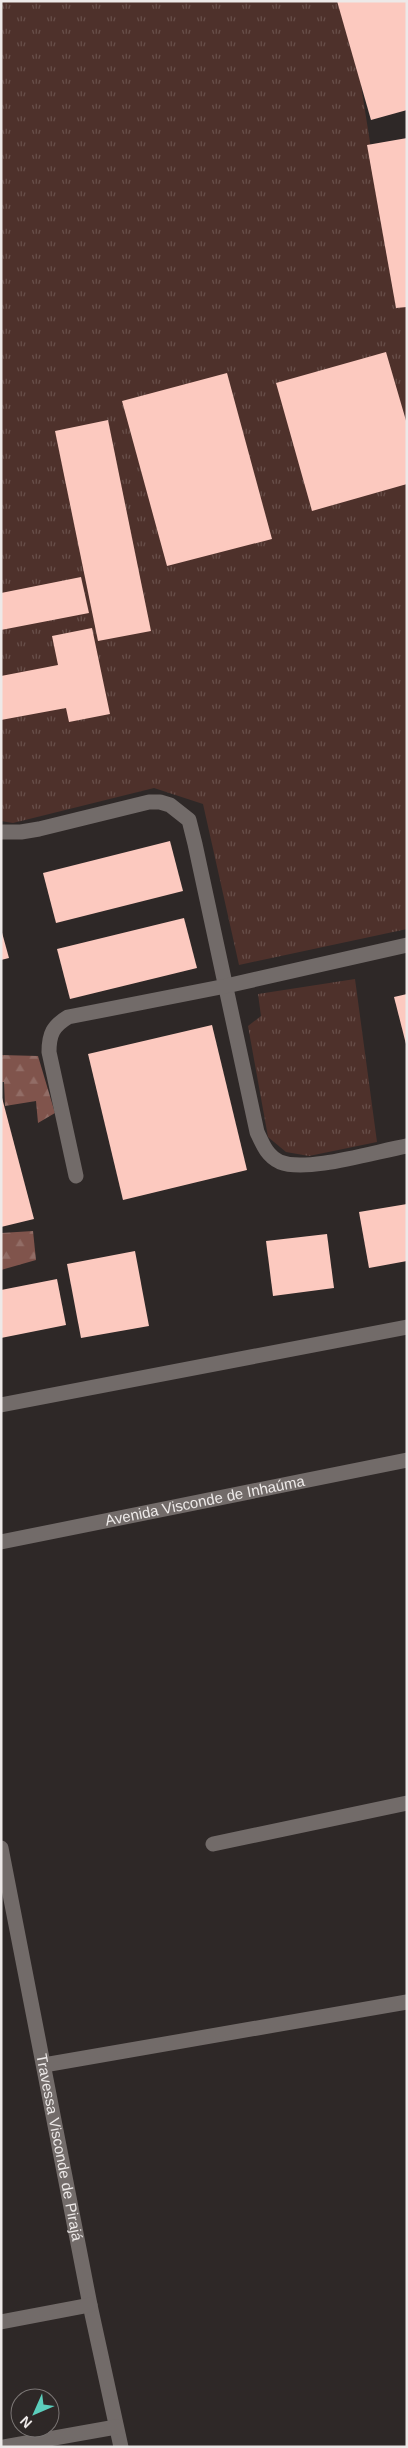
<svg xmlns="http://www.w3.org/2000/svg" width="408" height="2448" viewBox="0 0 408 2448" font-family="Arial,sans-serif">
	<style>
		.grass { fill: url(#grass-tufts) }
		.forest { fill: url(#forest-firs) }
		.building { fill: #fcc9bf }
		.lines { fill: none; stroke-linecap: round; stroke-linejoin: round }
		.minor { stroke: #726b69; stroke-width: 15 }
		.labels { text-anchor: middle; stroke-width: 5; stroke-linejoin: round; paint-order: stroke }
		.street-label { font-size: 15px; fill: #ede9e8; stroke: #2e2827 }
	</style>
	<defs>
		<pattern id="grass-tufts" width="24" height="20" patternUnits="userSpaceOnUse" patternTransform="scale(1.25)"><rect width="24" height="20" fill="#4e312b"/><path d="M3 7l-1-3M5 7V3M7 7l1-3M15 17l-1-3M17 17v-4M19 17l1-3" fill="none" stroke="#684f4a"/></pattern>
		<pattern id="forest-firs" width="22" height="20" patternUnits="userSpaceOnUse" patternTransform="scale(1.25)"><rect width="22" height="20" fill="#80544c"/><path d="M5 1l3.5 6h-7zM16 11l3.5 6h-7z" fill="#926d66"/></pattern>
	</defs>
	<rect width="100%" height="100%" fill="#2e2827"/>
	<!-- grass -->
	<g class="grass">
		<path d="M1,1H404L358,66L396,308L407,306V929L239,965L203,804L154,788L13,823L1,821Z"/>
		<path d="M355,979L377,1142L309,1156L286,1152L268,1137L248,1026L261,1016L258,994Z"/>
	</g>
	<!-- forest -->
	<g class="forest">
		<path d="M1,1055L38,1056L55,1113L38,1123L36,1101L5,1106L4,1082H1Z"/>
		<path d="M33,1231L36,1260L1,1270V1233Z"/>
	</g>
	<!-- building -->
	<g class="building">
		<path d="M337,1H407V110L371,120Z"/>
		<path d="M407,138V307L396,308L367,145Z"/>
		<path d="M386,352L407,424V484L312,511L276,383Z"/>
		<path d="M227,373L272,539L167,566L122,401Z"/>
		<path d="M108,420L151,631L98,641L55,431Z"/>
		<path d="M81,577L89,613L1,630V593Z"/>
		<path d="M92,628L110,714L69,722L66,708L1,720V676L58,665L52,636Z"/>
		<path d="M170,841L183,891L56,923L43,873Z"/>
		<path d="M184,918L197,968L70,999L57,949Z"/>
		<path d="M1,929L9,958L1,960Z"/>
		<path d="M407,994V1044H406L394,997Z"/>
		<path d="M212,1025L247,1170L123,1200L88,1054Z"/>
		<path d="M1,1094L34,1219L1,1227Z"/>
		<path d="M407,1204V1261L369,1268L359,1212Z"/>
		<path d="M327,1234L334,1288L273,1296L266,1241Z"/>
		<path d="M135,1251L149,1326L81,1338L67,1264Z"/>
		<path d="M57,1279L66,1325L1,1338V1290Z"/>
	</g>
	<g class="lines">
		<!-- minor -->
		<g class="minor">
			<path d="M1,832H21L39,829L149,802H160L170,805L189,820L195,844L257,1132C263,1145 267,1156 280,1162C307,1173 377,1151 407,1146"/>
			<path d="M76,1176L49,1052C49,1034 53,1026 68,1017L226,986L407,945"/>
			<path d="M1,1405L407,1327"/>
			<path id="s1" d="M1,1542L407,1460"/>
			<path d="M213,1844L407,1803"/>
			<path id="s2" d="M1,1848L90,2305L121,2447"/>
			<path d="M44,2065L407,2002"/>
			<path d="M1,2322L90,2305"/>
			<path d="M4,2447L116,2427"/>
		</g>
	</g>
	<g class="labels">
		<!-- street labels -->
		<g class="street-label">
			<text dy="5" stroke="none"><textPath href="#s1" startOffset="208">Avenida Visconde de Inhaúma</textPath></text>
			<text dy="5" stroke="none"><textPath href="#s2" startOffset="305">Travessa Visconde de Pirajá</textPath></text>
		</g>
	</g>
	<!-- border -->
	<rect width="408" height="2448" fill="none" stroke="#ede9e8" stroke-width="5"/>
	<!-- north arrow -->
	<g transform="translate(35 2413) rotate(225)"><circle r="24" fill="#2e2827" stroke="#7a7574"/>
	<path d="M0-4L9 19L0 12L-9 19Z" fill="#5bcebc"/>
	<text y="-8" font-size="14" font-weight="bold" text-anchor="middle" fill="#ede9e8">N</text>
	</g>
</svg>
